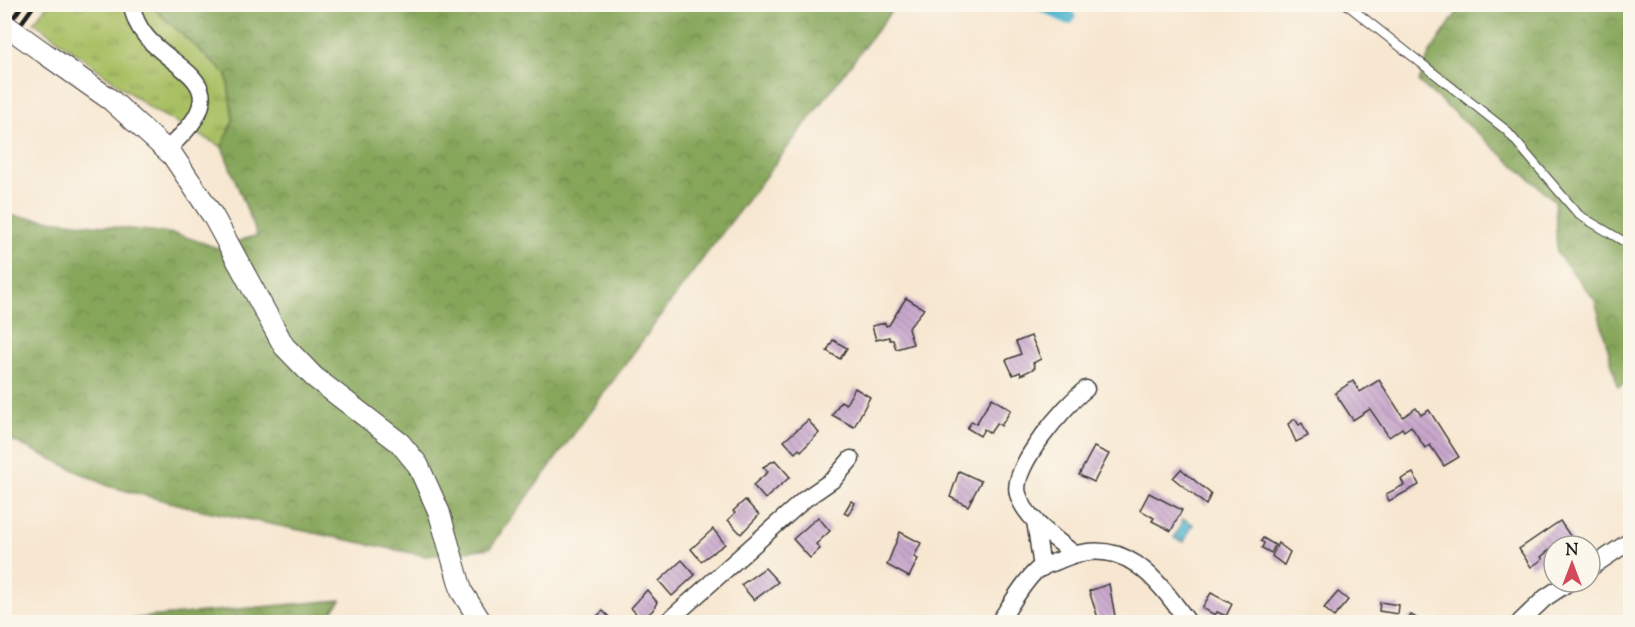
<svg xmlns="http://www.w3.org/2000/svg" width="1635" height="627" viewBox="0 0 1635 627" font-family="'Sorts Mill Goudy',serif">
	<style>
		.grass { fill: url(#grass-tufts); stroke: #626e40; stroke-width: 1.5 }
		.forest { fill: url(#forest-crowns); stroke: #51613b; stroke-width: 1.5 }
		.water { fill: #4fb2ce; stroke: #366775; stroke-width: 1.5 }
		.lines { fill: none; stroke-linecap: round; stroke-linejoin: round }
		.canal { stroke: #4fb2ce; stroke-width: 15 }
		.building { fill: url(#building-back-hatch) }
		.service-casing { stroke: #3d3a37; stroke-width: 10 }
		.minor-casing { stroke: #3d3a37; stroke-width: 19 }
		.tertiary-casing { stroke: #3d3a37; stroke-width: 23 }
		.service { stroke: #fff; stroke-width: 8 }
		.minor { stroke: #fff; stroke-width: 16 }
		.tertiary { stroke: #fff; stroke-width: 21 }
		.rail { stroke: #1c1c1c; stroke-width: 4.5 }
		.tertiary-bridge-casing { stroke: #3d3a37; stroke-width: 23; stroke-linecap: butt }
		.tertiary-bridge { stroke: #fff; stroke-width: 21 }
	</style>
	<defs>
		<pattern id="grass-tufts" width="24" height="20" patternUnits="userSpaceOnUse" patternTransform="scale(1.5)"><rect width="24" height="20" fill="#a9bf64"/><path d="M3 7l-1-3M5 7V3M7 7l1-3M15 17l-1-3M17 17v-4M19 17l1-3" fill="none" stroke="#899a52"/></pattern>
		<pattern id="forest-crowns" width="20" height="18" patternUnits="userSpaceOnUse" patternTransform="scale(1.5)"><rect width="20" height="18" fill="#86a65a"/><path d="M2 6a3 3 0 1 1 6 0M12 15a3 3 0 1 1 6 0" fill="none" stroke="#6d864a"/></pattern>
		<pattern id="building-back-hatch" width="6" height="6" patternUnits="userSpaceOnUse" patternTransform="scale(1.5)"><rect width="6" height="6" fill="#c8a7cc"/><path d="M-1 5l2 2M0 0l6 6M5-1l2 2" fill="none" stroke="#ab8faf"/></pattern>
	</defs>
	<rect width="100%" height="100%" fill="#fbf7ec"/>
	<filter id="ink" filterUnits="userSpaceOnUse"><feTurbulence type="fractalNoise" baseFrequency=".0167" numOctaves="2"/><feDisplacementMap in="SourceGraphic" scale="12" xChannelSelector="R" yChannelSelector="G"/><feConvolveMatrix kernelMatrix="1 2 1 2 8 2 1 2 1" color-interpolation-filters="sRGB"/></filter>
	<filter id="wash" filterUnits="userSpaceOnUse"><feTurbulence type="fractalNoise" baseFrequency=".008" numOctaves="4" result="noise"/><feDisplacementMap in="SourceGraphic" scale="24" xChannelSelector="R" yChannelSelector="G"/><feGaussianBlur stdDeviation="1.35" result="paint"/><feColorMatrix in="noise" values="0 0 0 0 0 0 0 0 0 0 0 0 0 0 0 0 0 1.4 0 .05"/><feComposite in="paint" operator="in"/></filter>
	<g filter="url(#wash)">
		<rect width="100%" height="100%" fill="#f7e7d1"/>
		<!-- grass -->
		<path class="grass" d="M47,5H150L227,75L233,120L222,147L153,110L34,22Z"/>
		<!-- forest -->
		<g class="forest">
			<path d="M150,5H896L704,257L490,548L426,556L197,509L108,486L5,437V215L177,234L218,248L257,235L222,147L233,120L227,75Z"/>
			<path d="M1462,5H1630V382L1618,387L1595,300L1557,253L1555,201L1419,82L1429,54Z"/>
			<path d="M341,600L324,622H113L147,617Z"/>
		</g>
		<!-- water -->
		<path class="water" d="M1183,519L1193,524L1184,542L1174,538Z"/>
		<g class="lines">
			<!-- canal -->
			<path class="canal" d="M1043,4L1068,17"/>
		</g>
		<g id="blocks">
			<!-- building -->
			<g class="building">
				<path d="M906,298L924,309L908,329L913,344L896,349L893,340H890L889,337L876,340L872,326L885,323L886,326L889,325Z"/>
				<path d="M1031,336L1041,359L1033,363L1035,368L1021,375L1020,372L1013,375L1006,360L1021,354L1016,342Z"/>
				<path d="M833,340L847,348L840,359L827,351Z"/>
				<path d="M1379,380L1403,417L1416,408L1421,415L1429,410L1459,457L1444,466L1430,445L1425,448L1411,426L1404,431L1402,428L1389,437L1370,409L1353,420L1335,393L1353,381L1360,392Z"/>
				<path d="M855,388L870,397L854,427L832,415L841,401L846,404Z"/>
				<path d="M992,398L1011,410L1001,426L997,423L990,433L984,429L980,436L967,428L972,421L976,424Z"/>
				<path d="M1295,419L1299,425L1302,423L1308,436L1296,442L1288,424Z"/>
				<path d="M808,420L819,433L801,451L799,449L795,453L784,441Z"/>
				<path d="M1094,447L1109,454L1094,482L1079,475Z"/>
				<path d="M775,460L790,477L765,499L753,485L768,472L763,467Z"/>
				<path d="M1181,469L1211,494L1206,505L1173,478Z"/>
				<path d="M959,471L981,481L968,506L950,497Z"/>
				<path d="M1413,473L1419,485L1389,501L1386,494L1404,485L1401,479Z"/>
				<path d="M1149,493L1182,510L1171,531L1152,521L1154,518L1140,510Z"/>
				<path d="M745,500L759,515L741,534L728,520L735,513L733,511Z"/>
				<path d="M851,501L855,503L848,515L844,513Z"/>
				<path d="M818,517L830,531L816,544L820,549L810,558L793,539Z"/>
				<path d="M1560,521L1573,540L1563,546H1554L1541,557L1543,559L1531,567L1519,549Z"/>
				<path d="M713,529L725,544L701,561L691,549Z"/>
				<path d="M900,532L921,543L914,557L918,559L909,577L887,565Z"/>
				<path d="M1263,538L1275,545L1271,553L1262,548L1264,543L1261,541Z"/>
				<path d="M1278,543L1290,552L1284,565L1272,556Z"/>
				<path d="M682,560L695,575L672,596L659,581Z"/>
				<path d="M765,568L778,582L754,600L741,585Z"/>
				<path d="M1109,584L1115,616L1099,621L1089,591Z"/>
				<path d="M647,590L657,602L653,610L642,620L631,608Z"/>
				<path d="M1338,592L1348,600L1334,617L1324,608Z"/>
				<path d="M1211,593L1232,604L1226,616L1217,612L1215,615L1202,608Z"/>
				<path d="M1380,602L1399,605L1398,614L1379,611Z"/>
				<path d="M603,611L614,622H590Z"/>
				<path d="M1411,615L1423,622H1406Z"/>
			</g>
		</g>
	</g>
	<g filter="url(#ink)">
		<use href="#blocks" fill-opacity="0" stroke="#3d3a37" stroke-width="1.5"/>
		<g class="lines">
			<defs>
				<g id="service">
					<path d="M1346,4L1506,130L1579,215L1630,245"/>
					<path d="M1629,4L1630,26"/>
				</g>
				<g id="minor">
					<path d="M132,4C138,72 260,68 167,149"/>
					<path d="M1035,520L1042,568"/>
					<path d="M1074,554C1055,538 1025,519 1018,494C1010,468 1066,404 1086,389"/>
					<path d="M1590,568L1630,541"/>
					<path d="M667,622L805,499L834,479L851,459"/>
					<path d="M999,622C1009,608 1024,581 1037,570C1043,565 1055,563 1062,559C1124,533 1156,578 1188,622"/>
					<path d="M1520,622L1545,598L1569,582"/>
				</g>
				<path id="tertiary" d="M47,55L111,100L173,156L213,216L284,346L314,377L400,443L418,465L439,512L462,592L481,622"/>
			</defs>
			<!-- service casing -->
			<use href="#service" class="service-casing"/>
			<!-- minor casing -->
			<use href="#minor" class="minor-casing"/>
			<!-- tertiary casing -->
			<use href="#tertiary" class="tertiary-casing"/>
			<!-- service -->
			<use href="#service" class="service"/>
			<!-- minor -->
			<use href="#minor" class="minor"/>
			<!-- tertiary -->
			<use href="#tertiary" class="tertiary"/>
			<!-- rail -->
			<g class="rail">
				<path d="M4,31L23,4"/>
				<path d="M4,47L35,4"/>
			</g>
			<defs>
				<path id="tertiary-bridge" d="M4,24L47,55"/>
			</defs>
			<!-- tertiary-bridge casing -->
			<use href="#tertiary-bridge" class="tertiary-bridge-casing"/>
			<!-- tertiary-bridge -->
			<use href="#tertiary-bridge" class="tertiary-bridge"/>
		</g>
	</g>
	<!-- margin -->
	<rect width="1635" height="627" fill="none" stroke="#fbf7ec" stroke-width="24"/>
	<!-- north arrow -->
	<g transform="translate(1572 564)"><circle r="28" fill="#fbf7ec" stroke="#a29f99" stroke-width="1.5"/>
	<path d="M0-4.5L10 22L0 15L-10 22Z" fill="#d1495b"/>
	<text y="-9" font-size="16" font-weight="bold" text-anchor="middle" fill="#1c1c1c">N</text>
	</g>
</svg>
